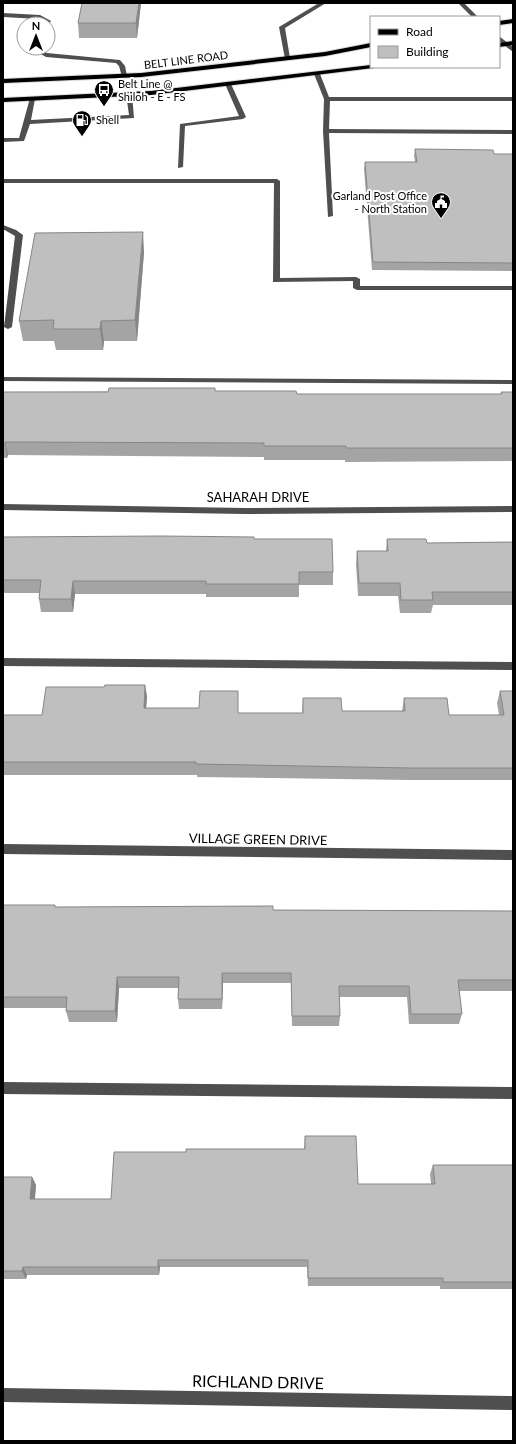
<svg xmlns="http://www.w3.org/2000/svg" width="516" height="1444" viewBox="0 0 516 1444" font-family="Lato,sans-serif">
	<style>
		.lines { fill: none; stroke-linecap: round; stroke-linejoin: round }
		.major-casing { stroke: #dbdbdb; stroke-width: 2 }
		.minor { fill: #4f4f4f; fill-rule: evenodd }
		.major { fill: #000; fill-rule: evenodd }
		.wall { fill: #a4a4a4 }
		.shaded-wall { fill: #868686 }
		.building { fill: #bfbfbf; stroke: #868686 }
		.labels { text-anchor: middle; stroke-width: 4; stroke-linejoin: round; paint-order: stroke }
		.far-street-label { font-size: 11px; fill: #000; stroke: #fff }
		.far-poi-label { font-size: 11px; fill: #000; stroke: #fff; text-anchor: start }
		.street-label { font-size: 13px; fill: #000; stroke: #fff }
		.near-street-label { font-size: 16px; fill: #000; stroke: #fff }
	</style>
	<rect width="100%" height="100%" fill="#fff"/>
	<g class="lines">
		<defs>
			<g id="major">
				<path d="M513,19V23L499,25V21Z"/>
				<path d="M513,41V45L499,47V43Z"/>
				<path d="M371,43V47L325,56L141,77L3,83V79L141,73L325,52Z"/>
				<path d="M371,65V67H374L373,68L151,95L3,102V98L151,91Z"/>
			</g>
		</defs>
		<!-- major casing -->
		<use href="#major" class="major-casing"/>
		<!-- minor -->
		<g class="minor">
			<path d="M319,3H326L285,28L290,58L285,59L279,27Z"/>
			<path d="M458,3H464L478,17H472Z"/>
			<path d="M3,13L40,15L51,21L48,25L39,19L3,17Z"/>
			<path d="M499,36L513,47V52L499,41Z"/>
			<path d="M36,48H42V50L47,53L120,60L125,66L127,76L122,77L119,66L116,63L46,57L37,52Z"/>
			<path d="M317,72L320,74L329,97H513V101H330L329,129L513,130V134L329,133L333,216L328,217L323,131L324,99L314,74Z"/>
			<path d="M228,82L231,84L246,117L243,119L185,126L183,167L178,168L180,124L239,116L225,84Z"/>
			<path d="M129,92L132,94L134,118L30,124L24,141L3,142V138H19L30,98L35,99L31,120L129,115L126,94Z"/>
			<path d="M3,179H277L280,181V278L356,277L360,279V286H513V290H357L353,288V281L273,282L274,183H3Z"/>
			<path d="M3,225L16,230L23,235L12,327L8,329L4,327L15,236L3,229Z"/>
			<path d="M3,377L513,380V384L3,381Z"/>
			<path d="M3,504L245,508L513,506V512L245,514L3,510Z"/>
			<path d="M3,658L513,662V670L3,666Z"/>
			<path d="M3,844L513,850V860L3,854Z"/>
			<path d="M3,1082L513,1087V1099L3,1094Z"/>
			<path d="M3,1388L513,1396V1410L3,1402Z"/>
		</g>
		<!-- major -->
		<use href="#major" class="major"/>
	</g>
	<!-- wall -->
	<g class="wall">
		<path d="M141,3L137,38H79L78,23Z"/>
		<path d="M415,149L494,154H513V271L372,270L364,169L365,162H415L414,156Z"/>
		<path d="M144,252L137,341H104L103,350H56L54,341H23L19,321Z"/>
		<path d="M215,391L297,394H501V392H513V461L345,462V460H264V457L8,455L7,458H3V392Z"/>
		<path d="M3,537L254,539L333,572V585H299V597H206V594H75L73,612H41L39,599V593H3Z"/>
		<path d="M387,539L427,543L513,542V605H433L431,613H400L398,596H358L356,564L357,551H386Z"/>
		<path d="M145,685L147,697L146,708L238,713H302L303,698L342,711H402L404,698L449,715H499L497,703L500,691H513V780H408L197,777V775H3V715H42L104,687Z"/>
		<path d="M3,905H55V907L273,910L512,911L513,906V991H459L462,1014L459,1024H409L407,997H339L340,1016L339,1026H292L291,983H223L222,1009H179L178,999V988H119L117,1022H69L66,1011V1008H3Z"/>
		<path d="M305,1136L358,1184H431L430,1174L433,1165H513V1289H440V1286H308L307,1267H160L159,1275H27L26,1279H3V1177H32L36,1185L35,1199H111L186,1152L304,1149Z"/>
	</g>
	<!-- shaded-wall -->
	<g class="shaded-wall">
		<path d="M139,3H141L137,38L136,23Z"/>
		<path d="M143,232L144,252L137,341L135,320Z"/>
		<path d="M101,321L104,341L103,350L100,329Z"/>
		<path d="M5,442L8,455L7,458L5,445Z"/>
		<path d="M73,581L75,594L73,612L71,599Z"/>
		<path d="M145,685L147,697L145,721L144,708Z"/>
		<path d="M222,973L223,983L222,1009Z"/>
		<path d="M117,977L119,988L117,1022L115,1011Z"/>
		<path d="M32,1177L36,1185L34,1207L30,1199Z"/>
		<path d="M158,1260L160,1267L159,1275L158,1267Z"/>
		<path d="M23,1267L27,1275L26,1279L22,1271Z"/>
	</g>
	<!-- building -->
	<g class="building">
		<path d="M82,3H139L136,23H78Z"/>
		<path d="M415,149L493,150L494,154H513V263L373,262L365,162H417Z"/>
		<path d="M143,232L135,320L101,321L100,329H53L54,320L19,321L35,233Z"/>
		<path d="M109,388H215V391H296L297,394H502L501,392H513V448H346V446H264V443L5,442V445H3V392H108Z"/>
		<path d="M161,536L254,537V539H332L333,572H299V584H206V581H73L71,599H39L41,580H3V537Z"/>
		<path d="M387,539H426L427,543L513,542V592H432L433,600H401L400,583H359L357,551H388Z"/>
		<path d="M105,685H145L144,708H199L200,691H238V713H303V698H341L342,711H405L404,698H447L449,715H504L500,691H513V768H410L196,764V762H3V715H42L46,687H104Z"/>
		<path d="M3,905H55V907L273,906V910L513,911V980H458L462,1014H411L409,986H339L340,1016H292L291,973H222V999H178L179,977H117L115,1011H66L67,997H3Z"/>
		<path d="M305,1136H356L358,1184H435L433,1165H513V1282H443V1278H308V1260H158V1267H23L22,1271H3V1177H32L30,1199H111L114,1152H186V1149H305Z"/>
	</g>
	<!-- icons -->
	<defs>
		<symbol id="bus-pin" viewBox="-11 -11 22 30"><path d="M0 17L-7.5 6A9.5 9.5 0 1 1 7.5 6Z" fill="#000" stroke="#fff"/><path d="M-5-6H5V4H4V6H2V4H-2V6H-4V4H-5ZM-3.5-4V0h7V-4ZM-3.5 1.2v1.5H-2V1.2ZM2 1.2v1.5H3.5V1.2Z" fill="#fff"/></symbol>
		<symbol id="fuel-pin" viewBox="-11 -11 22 30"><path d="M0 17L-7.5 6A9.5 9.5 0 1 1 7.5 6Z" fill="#000" stroke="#fff"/><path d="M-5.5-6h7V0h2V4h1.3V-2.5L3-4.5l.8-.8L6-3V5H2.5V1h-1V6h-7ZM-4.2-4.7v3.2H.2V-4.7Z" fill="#fff"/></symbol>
		<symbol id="civic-pin" viewBox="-11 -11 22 30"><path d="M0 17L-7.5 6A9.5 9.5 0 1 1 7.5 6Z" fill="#000" stroke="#fff"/><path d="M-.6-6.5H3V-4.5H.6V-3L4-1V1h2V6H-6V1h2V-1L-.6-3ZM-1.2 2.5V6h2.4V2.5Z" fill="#fff"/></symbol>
	</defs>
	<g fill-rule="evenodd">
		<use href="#bus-pin" x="93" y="79" width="22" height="30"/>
		<use href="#fuel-pin" x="71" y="109" width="22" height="30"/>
		<use href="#civic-pin" x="430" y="191" width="22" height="30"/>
	</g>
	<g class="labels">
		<!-- far-street labels -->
		<g class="far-street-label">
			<text transform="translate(186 60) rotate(-7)" y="4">BELT LINE ROAD</text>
		</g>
		<!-- far-poi labels -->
		<g class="far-poi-label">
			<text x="118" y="88">Belt Line @<tspan x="118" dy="13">Shiloh - E - FS</tspan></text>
			<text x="96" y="124">Shell</text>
			<text x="427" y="200" text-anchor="end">Garland Post Office<tspan x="427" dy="13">- North Station</tspan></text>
		</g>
		<!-- street labels -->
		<g class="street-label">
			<text x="258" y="502">SAHARAH DRIVE</text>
			<text transform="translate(258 839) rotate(1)" y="5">VILLAGE GREEN DRIVE</text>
		</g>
		<!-- near-street labels -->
		<g class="near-street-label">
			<text transform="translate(258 1382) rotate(1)" y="6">RICHLAND DRIVE</text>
		</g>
	</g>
	<!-- border -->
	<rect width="516" height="1444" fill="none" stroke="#000000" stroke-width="8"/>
	<!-- legend -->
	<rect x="370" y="16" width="130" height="52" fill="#ffffff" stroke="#999999"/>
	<rect x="378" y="29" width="20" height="6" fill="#000000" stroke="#999999"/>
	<text x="406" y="36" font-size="12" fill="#000000">Road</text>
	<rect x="378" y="46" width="20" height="12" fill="#bfbfbf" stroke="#999999"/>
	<text x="406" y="56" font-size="12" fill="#000000">Building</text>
	<!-- north arrow -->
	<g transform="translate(36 36)"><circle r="19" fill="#ffffff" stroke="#999999"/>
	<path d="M0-3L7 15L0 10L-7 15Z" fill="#000000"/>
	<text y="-6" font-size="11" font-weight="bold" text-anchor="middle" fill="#000000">N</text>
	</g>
</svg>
